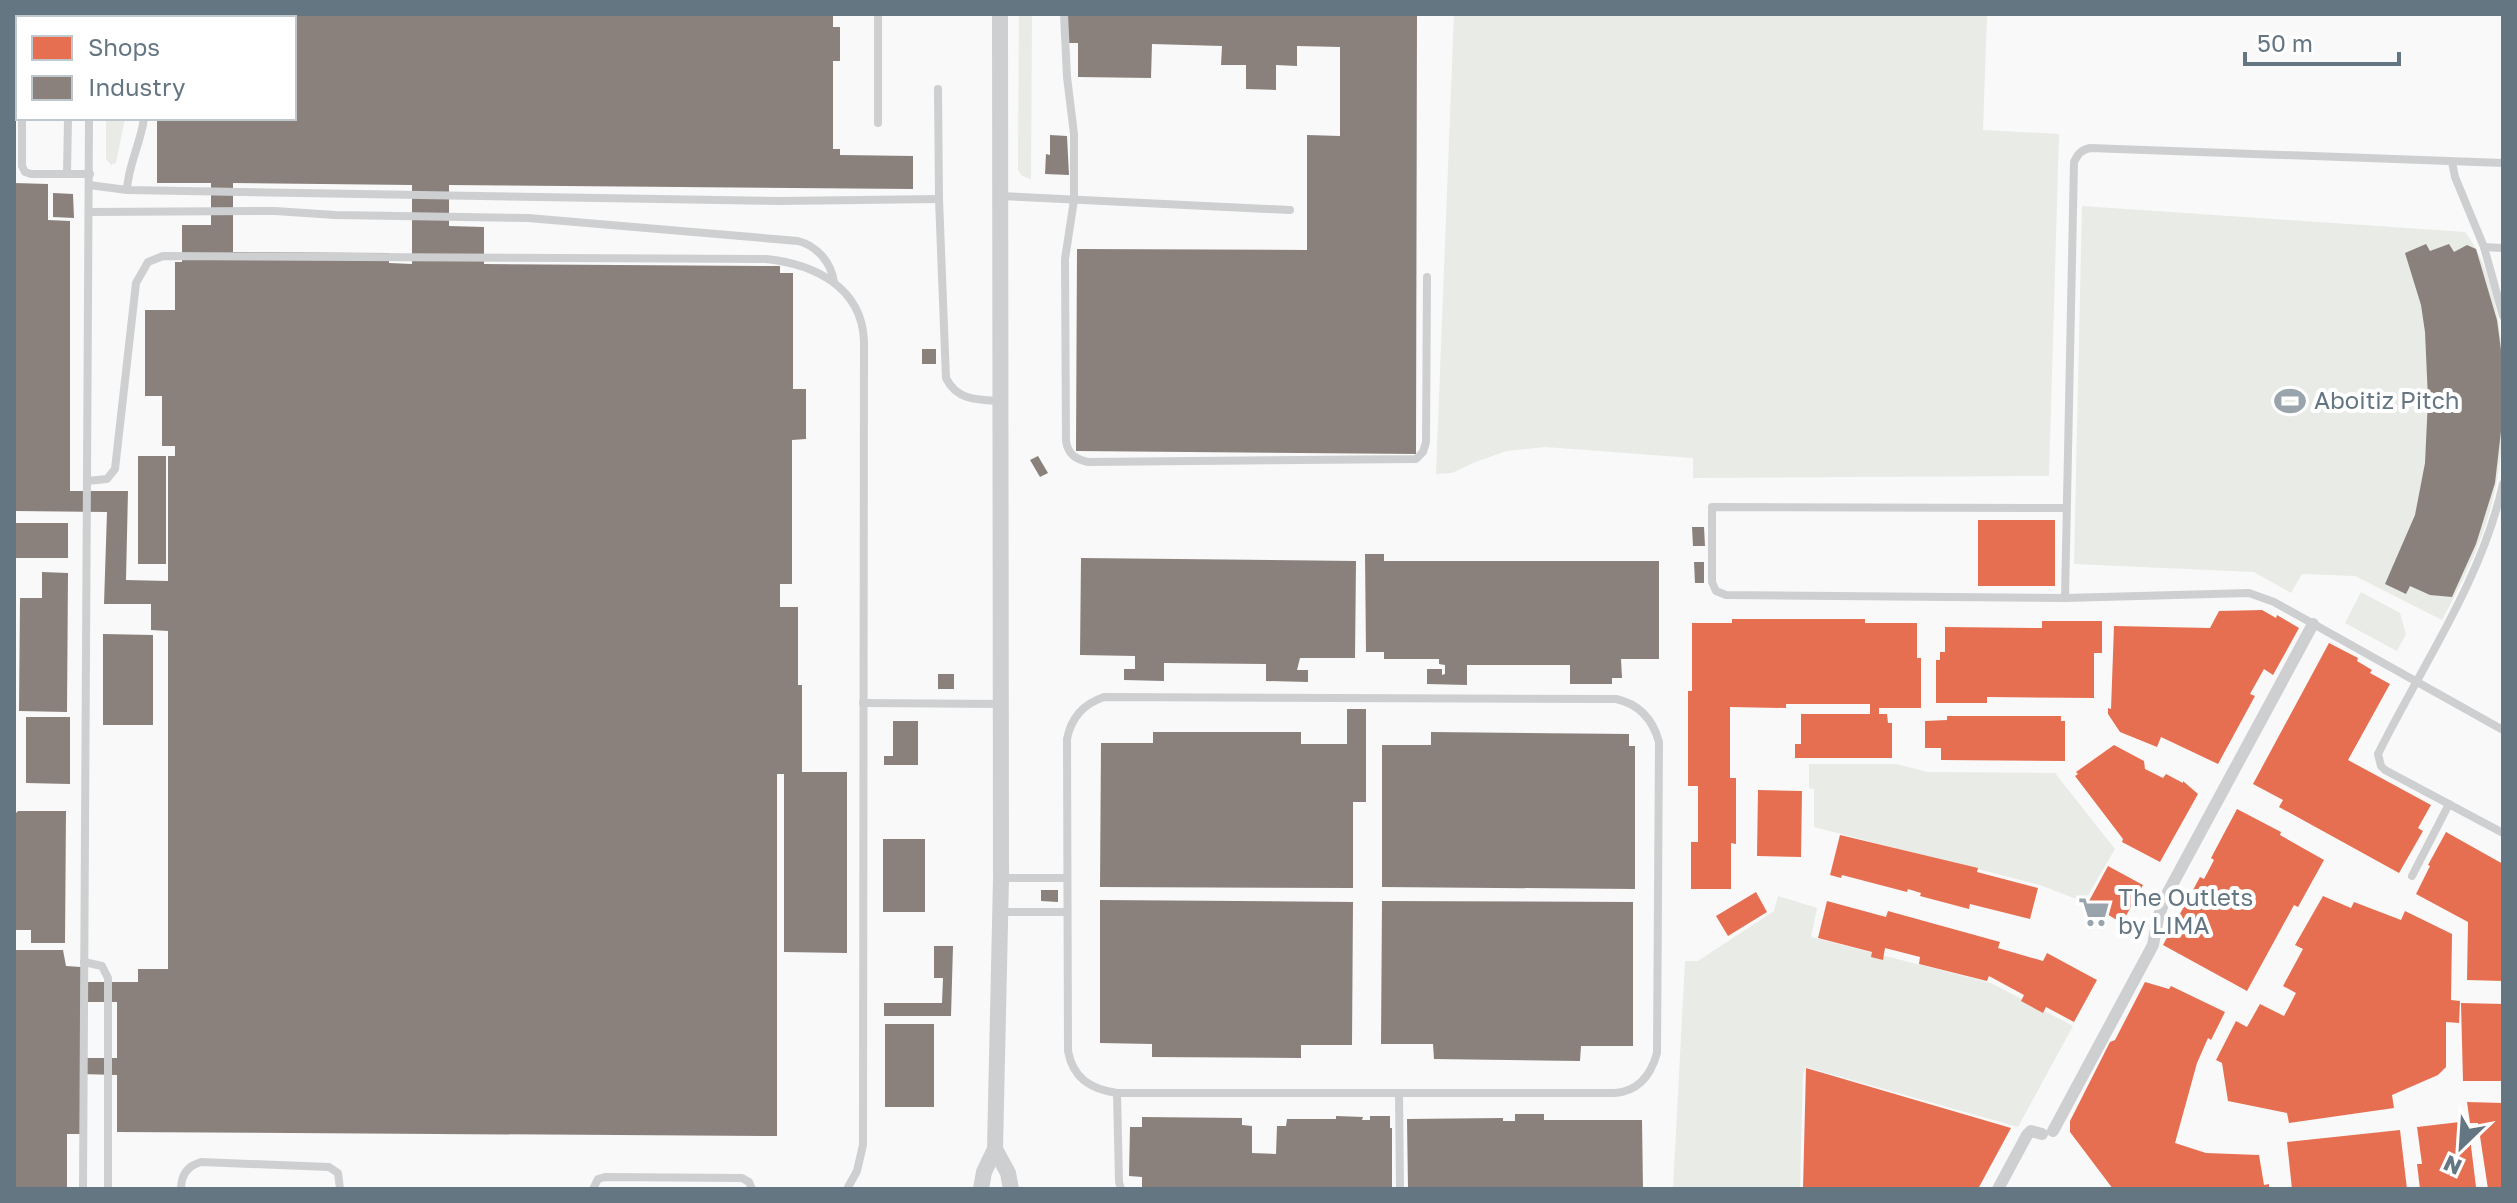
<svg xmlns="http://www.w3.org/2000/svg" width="2517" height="1203" viewBox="0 0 2517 1203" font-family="'Golos Text',sans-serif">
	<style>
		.green { fill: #e8ebe6 }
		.shops { fill: #e76f51 }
		.industry { fill: #8a817c; fill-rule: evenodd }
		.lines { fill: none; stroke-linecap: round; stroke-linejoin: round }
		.service { stroke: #cecfd0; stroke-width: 8 }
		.pedestrian { stroke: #cecfd0; stroke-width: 12 }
		.minor { stroke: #cecfd0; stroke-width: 16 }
		.labels { text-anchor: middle; stroke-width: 8; stroke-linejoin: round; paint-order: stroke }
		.poi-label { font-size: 24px; fill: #657683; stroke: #fff; text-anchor: start }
	</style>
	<rect width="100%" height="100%" fill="#f9f9f9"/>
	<!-- green -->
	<g class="green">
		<path d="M1019,14H1032L1031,179L1022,176L1018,170Z"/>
		<path d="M1454,14H1987L1983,130L2059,134L2049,476L1693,478V458L1545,447L1506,451L1473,463L1452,473L1436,474Z"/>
		<path d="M106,118H125L116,163L111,165L106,159Z"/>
		<path d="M2082,206L2465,232C2512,291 2511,436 2491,507C2480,547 2462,583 2442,620L2355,576L2302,574L2291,593L2254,572L2074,564Z"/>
		<path d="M2361,592L2400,613L2406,634L2397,651L2345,623Z"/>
		<path d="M1809,764H1896L1928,772L2055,773L2115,849L2084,902L2040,885L1814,827V789L1809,788Z"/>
		<path d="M1778,896L1817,908L1811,937L1991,983L2073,1026L2018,1127L1806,1067L1803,1074L1800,1189H1673L1685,961H1698L1774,911Z"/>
	</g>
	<!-- shops -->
	<g class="shops">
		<rect x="1978" y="520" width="77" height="66"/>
		<path d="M2262,610L2276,618L2277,615L2299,628L2273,675L2264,669L2250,694L2255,696L2218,764L2161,737L2157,747L2120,732L2108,714V708L2111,709L2114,626L2210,628L2219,611Z"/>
		<path d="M1732,619H1865V623H1917V658H1921V708H1879V714H1887L1888,723H1892V758H1795V744H1801V714H1870V704H1786V708L1730,707V778H1736V844L1731,843V889H1691V842H1698V786H1688V691H1692V623H1732Z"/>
		<path d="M2042,621H2102V653H2094V698L1987,697V703H1936V660H1940V652H1945V627L2042,628Z"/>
		<path d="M2329,643L2358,658L2357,661L2372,670L2370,673L2390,684L2348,760L2431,805L2418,828L2423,831L2399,873L2279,807L2283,800L2253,784Z"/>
		<path d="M1947,716H2061V721H2065V761L1941,760V748H1925V721L1947,720Z"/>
		<path d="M2114,745L2144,761L2145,769L2163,778L2166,774L2183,783V781L2198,794L2160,862L2122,842L2123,839L2075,776L2078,774L2076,772Z"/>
		<path d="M1758,790L1802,791L1801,857L1757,856Z"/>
		<path d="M2237,809L2281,832L2280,835L2324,860L2298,907L2294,905L2247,991L2163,945L2200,877L2204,879L2214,860L2211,858Z"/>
		<path d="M2446,832L2503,864V981L2467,980L2468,922L2416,894L2430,866L2428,865Z"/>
		<path d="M1840,835L1978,868L1977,872L2038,888L2030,919L1970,904L1969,909L1920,896L1921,893L1908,889L1907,892L1842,875L1841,878L1830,875Z"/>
		<path d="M2108,866L2143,885L2122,923L2088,903Z"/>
		<path d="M1756,892L1767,912L1728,936L1716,916Z"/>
		<path d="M2323,896L2351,908L2354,902L2401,920L2405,911L2452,934L2451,1000L2460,1001L2459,1023L2446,1022V1067L2438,1075L2392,1095L2394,1108L2289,1123L2287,1113L2228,1101L2222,1063L2216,1060L2236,1021L2247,1027L2260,1004L2284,1016L2296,993L2283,986L2303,949L2295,945Z"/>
		<path d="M1827,901L1886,917L1888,911L2000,942L1998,948L2043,961L2047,953L2097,980L2074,1022L2046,1007L2043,1013L2021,1001L2024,995L1989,976L1987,981L1919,964L1920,957L1885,948L1883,960L1871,957L1872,952L1818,938Z"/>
		<path d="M2145,982L2169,989L2171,986L2225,1012L2211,1040L2208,1038L2197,1063L2175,1143L2206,1153L2259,1155L2264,1185L2269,1184V1189H2113L2070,1132V1121L2110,1042L2115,1040Z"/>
		<path d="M2461,1003L2503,1004V1081H2463Z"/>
		<path d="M1806,1068L2011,1128L1978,1189H1803Z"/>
		<path d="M2467,1102L2503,1103V1189H2488L2478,1123H2470Z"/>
		<path d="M2468,1121L2476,1187L2420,1189L2417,1164H2422L2417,1127Z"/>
		<path d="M2400,1130L2407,1189H2292L2287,1142Z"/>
	</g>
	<!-- industry -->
	<g class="industry">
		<path d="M157,14H833V27H840V61H833V149H840V155L913,156V189L449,185V226L484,227V264L780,266V273H793V389H806V439L792,440V584H780V607H798V685H802V772H847V953L784,952V774H777V1136L117,1132V1075L81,1074L82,1134H67V1189H14V950H63L66,966L81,967V982H138V969H168V631L151,630V604H104L107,512L14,511V183L48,184V220L70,221V491H128L126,580L168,581V456H175V446H162V396H145V310H175V262H182V225H211V183H157V118H294V18H157ZM233,183L412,185V264L389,263V253L233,252ZM81,1002H117V1058H81Z"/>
		<path d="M1067,14H1417L1416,454L1076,451L1077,249L1307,250V135L1340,136V47L1297,46V66L1276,65V90L1246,89V65H1221L1222,46L1152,44L1151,78L1078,77V43H1067Z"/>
		<path d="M1050,135L1067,136L1069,175L1045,174L1046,154L1050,155Z"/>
		<path d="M53,193L73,194L74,218L53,217Z"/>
		<path d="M2426,244L2430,251L2449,244L2454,252L2467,245L2476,249L2497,320L2501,350L2503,414L2495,483L2476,544L2452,597L2430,595L2410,586L2406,594L2385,584L2415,515L2425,463L2428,399L2425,332L2421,305L2405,253Z"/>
		<rect x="922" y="349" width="14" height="15"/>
		<rect x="138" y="456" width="28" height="108"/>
		<path d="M1038,456L1048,473L1040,477L1030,460Z"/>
		<rect x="14" y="523" width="54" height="35"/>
		<path d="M1692,527H1704L1705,546H1693Z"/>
		<path d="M1365,554H1384V561H1659V659H1621L1622,678H1612V684H1570V665H1467V685L1427,684V669H1442V675L1445,674V665L1439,664V659H1384V652H1366Z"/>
		<path d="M1081,558L1356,561L1355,658H1300L1297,670H1308V682L1266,681V664L1164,663V681L1124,680V669H1135V656L1080,655Z"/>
		<path d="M1694,562H1704V583H1695Z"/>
		<path d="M42,572L68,573L67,712L19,711L20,598H42Z"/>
		<path d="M103,634L153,635V725H103Z"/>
		<rect x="938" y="674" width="16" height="15"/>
		<path d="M1347,709H1366V802H1353V888L1100,887L1101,743H1153V732H1301V744H1347Z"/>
		<path d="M26,717H70V784L26,783Z"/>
		<path d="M893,721H918V765H884V756H893Z"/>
		<path d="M1431,732L1629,734V746H1635V889L1382,887V745H1431Z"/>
		<path d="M18,811H66L65,943H31V930H15L16,813Z"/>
		<rect x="883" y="839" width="42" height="73"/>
		<path d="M1041,890H1058V902L1041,901Z"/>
		<path d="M1100,900L1353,902L1352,1045H1301V1058L1152,1057V1044L1100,1043Z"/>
		<path d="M1382,901L1633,902V1046H1581L1580,1061L1434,1059L1433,1044H1381Z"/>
		<path d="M934,946H953L951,1016H884V1003H942L943,978H934Z"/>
		<rect x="885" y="1024" width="49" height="83"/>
		<path d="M1515,1114H1544V1120H1642L1643,1189H1408L1407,1119L1503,1118V1121H1515Z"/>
		<path d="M1336,1116L1363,1117L1362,1120H1370V1116H1390V1128H1392V1189H1142V1177L1129,1176L1130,1127H1142V1117L1242,1118V1125L1252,1126V1153L1276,1154L1277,1126H1286L1287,1119H1336Z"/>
	</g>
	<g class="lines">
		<!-- service -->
		<g class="service">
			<path d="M89,14V18"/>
			<path d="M146,14V18"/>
			<path d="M1064,14L1067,77L1074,134V200L1065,259L1066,441C1068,454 1075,459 1088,462L1416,459L1423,452L1426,442L1427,277"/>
			<path d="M23,18V14"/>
			<path d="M69,18V14"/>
			<path d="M938,89L939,199L946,378C957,401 979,400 1001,401"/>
			<path d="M22,118V166L25,172L31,174H90"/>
			<path d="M878,123V14"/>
			<path d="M2452,162L2455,177L2484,247L2503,316"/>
			<path d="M67,174L68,118"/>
			<path d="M89,185L127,190L779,201L939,199"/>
			<path d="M127,190C128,165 141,143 144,118"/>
			<path d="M1000,196L1290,210"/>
			<path d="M90,212L275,211L335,215L528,218L798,241C817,246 831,262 834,282"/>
			<path d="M2484,247L2503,248"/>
			<path d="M87,481L107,479L115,469L136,283L148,262L163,256L766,259C814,264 862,287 864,341L863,1145L857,1171L847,1189"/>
			<path d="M2503,484C2481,582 2422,665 2378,754L2381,766L2385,770L2503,833"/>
			<path d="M2066,508L1712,507V582L1716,591L1726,595L2065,598L2249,593L2274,602L2503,730"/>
			<path d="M2065,598L2074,162C2078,154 2081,150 2090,148L2503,163"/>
			<path d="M1104,697L1616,699C1639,704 1653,720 1659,742L1657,1053C1651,1075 1639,1091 1615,1093H1117C1090,1089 1073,1078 1068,1051L1067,739C1071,718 1083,704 1104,697Z"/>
			<path d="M863,703L1000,704"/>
			<path d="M2412,876L2449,804"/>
			<path d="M1001,878H1067"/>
			<path d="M1001,912H1067"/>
			<path d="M84,962L102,966L108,978V1189"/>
			<path d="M1117,1093L1119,1182L1121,1189"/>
			<path d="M1399,1093L1400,1189"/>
			<path d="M83,1189L89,118"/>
			<path d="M181,1189C181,1175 187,1166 201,1162L329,1167L338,1173L340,1189"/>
			<path d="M593,1189L598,1179L605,1177L742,1178L749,1182L752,1189"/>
		</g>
		<!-- pedestrian -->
		<g class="pedestrian">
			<path d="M2053,1131L2153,945L2158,918L2166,896L2313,624"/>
			<path d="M1998,1189L2027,1135L2031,1131L2042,1134"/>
		</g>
		<!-- minor -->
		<g class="minor">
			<path d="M995,1149L1008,1173L1011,1189"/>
			<path d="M981,1189L984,1172L995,1149L1001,878L1000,14"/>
		</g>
	</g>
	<!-- icons -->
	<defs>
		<symbol id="stadium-bare" viewBox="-9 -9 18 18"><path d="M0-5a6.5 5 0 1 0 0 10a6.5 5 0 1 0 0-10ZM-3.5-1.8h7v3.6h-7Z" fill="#99a4ac" stroke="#fff" stroke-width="2.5" paint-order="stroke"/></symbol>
		<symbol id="supermarket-bare" viewBox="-9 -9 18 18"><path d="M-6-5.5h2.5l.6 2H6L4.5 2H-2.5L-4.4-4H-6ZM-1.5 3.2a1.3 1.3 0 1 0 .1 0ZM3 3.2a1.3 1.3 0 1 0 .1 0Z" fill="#99a4ac" stroke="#fff" stroke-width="2.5" paint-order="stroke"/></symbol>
	</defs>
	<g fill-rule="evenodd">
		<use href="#stadium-bare" x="2268" y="379" width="44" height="44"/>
		<use href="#supermarket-bare" x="2072" y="890" width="44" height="44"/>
	</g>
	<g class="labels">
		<!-- poi labels -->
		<g class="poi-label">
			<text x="2314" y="409">Aboitiz Pitch</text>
			<text x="2118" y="906">The Outlets<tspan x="2118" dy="28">by LIMA</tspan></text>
		</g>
	</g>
	<!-- border -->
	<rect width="2517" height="1203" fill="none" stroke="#657683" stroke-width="32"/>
	<!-- legend -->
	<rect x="16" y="16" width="280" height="104" fill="#ffffff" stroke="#c1c8cd" stroke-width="2"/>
	<rect x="32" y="36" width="40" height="24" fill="#e76f51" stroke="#c1c8cd" stroke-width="2"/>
	<text x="88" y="56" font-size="24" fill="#657683">Shops</text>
	<rect x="32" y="76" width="40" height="24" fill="#8a817c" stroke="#c1c8cd" stroke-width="2"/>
	<text x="88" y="96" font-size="24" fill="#657683">Industry</text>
	<!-- north arrow -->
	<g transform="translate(2461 1147) rotate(205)" stroke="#ffffff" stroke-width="6" paint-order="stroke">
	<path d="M0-6L14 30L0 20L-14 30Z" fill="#657683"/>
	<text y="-12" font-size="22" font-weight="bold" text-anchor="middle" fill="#657683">N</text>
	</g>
	<!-- scale -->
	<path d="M2245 52v12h154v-12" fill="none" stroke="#657683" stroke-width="4"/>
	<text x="2257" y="52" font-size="24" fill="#657683" stroke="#ffffff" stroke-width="6" paint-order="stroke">50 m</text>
</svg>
